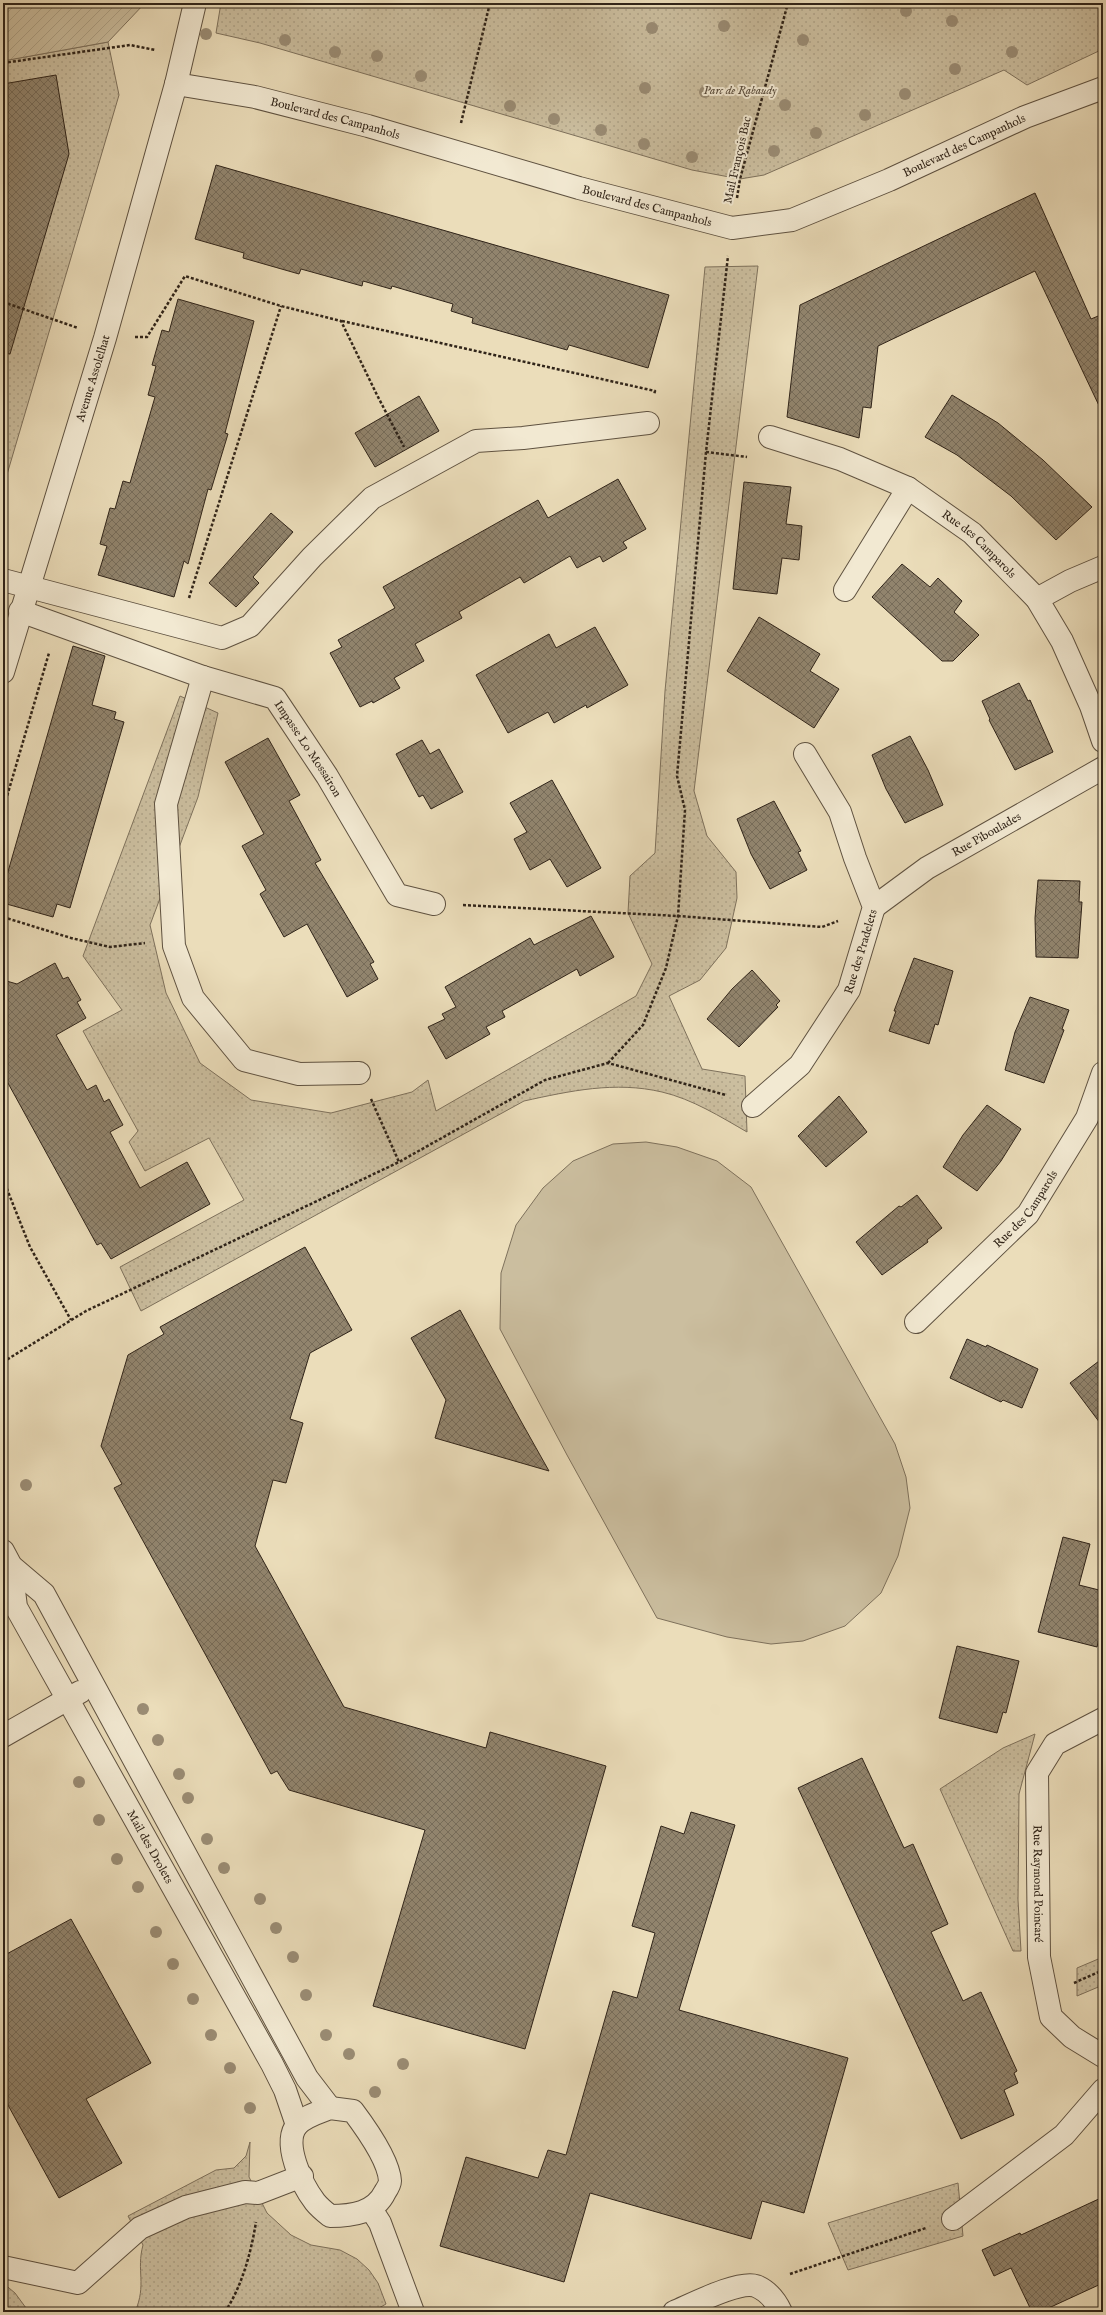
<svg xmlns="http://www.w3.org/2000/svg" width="1106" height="2315" viewBox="0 0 1106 2315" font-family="'IM FELL English',serif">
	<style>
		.grass { fill: url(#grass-dots); stroke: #7e715c }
		.garden { fill: url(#garden-furrows); stroke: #7e715c }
		.pitch { fill: #cbbe9f; stroke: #7e715c }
		.building { fill: url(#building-cross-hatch); stroke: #302419 }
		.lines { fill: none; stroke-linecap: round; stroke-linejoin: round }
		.minor-casing { stroke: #5f5241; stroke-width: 24 }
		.path { stroke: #302419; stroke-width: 2.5; stroke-dasharray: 3 2; stroke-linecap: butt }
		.minor { stroke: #f2e9d2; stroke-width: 22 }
		.tree { fill: #9a8c74 }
		.labels { text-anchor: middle; stroke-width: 4; stroke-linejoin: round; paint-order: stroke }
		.park-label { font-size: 12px; font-style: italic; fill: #574a3a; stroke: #f2e9d2 }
		.street-label { font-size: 12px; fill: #302419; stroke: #f2e9d2 }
	</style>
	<defs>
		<pattern id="grass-dots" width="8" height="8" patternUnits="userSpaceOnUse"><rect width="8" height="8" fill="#cbbe9f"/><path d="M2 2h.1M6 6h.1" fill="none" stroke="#afa388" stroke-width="1.8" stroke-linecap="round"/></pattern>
		<pattern id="garden-furrows" width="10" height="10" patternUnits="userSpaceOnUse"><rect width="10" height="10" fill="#cbbe9f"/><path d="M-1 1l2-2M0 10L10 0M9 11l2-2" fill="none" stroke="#afa388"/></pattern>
		<pattern id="building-cross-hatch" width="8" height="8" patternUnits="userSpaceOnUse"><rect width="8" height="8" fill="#91846d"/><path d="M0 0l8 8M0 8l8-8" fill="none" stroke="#776c59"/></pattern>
	</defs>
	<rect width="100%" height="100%" fill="#ebddba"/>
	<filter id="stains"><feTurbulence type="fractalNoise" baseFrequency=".005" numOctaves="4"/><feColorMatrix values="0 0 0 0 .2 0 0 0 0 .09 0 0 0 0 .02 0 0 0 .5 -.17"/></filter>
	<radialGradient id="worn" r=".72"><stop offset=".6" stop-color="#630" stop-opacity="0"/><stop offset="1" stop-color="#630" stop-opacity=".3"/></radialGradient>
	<!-- grass -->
	<g class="grass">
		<path d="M221,3H1103V49L1027,85L1004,70L764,175L740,179L692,170L260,43L216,33Z"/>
		<path d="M108,42L119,95L3,488V61Z"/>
		<path d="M758,266L694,791L707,836L736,872L737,898L726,948L700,980L669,996L702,1069L745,1076L747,1132C721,1117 692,1099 662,1092C615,1081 570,1091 524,1101L141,1311L120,1267L244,1200L209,1138L145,1171L129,1142L138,1131L83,1031L122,1010L83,956L180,696L218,713L198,797L150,925L166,993L200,1063L251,1100L331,1113L412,1092L428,1080L436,1111L636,996L652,964L628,913L630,876L655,853L665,691L705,267Z"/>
		<path d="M1035,1734L1019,1794L1018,1900L1021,1951H1013L940,1789L1003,1748Z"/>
		<path d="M1103,1957V1985L1077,1996V1968Z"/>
		<path d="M250,2142L249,2177L267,2213L291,2235L311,2245L340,2250L357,2259L369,2270L378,2283L386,2304L372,2312H135C147,2284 136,2271 143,2245L128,2216L216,2170L234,2168L246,2156Z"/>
		<path d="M958,2183L963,2236L848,2270L828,2223Z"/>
		<path d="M3,2283L15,2293L29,2312H3Z"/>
	</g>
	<!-- garden -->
	<path class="garden" d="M3,3H145L108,42L3,61Z"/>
	<!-- pitch -->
	<path class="pitch" d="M646,1142L677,1147L717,1161L751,1187L895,1444L906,1477L910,1508L898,1556L881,1593L845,1626L803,1641L771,1644L727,1637L657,1618L567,1455L500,1329L501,1273L516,1225L543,1188L573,1161L613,1144Z"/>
	<!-- building -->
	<g class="building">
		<path d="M56,75L69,154L10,354L3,353V84Z"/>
		<path d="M216,165L669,295L648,368L569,345L567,350L472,323L473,318L451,311L453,304L392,286L391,289L363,281L362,286L301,269L299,274L243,258L244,253L195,239Z"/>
		<path d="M1035,193L1091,319L1103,314V414L1035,271L878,346L871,408L863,407L859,438L787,417L800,305Z"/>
		<path d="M178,299L254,321L225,433L228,434L211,490L208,489L188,564L184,561L174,597L98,575L107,546L100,544L110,508L115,509L123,481L130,483L155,397L148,395L156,366L152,365L162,330L169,332Z"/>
		<path d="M952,395L998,423L1043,460L1092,507L1056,540L1011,496L957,455L925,437Z"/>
		<path d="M419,396L439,431L375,467L355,433Z"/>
		<path d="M618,479L646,529L623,542L627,548L603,562L600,556L577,568L570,556L524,583L520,577L459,612L462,618L415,644L424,661L394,678L400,688L373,703L372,701L360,707L330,653L342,647L338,640L395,608L383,587L538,500L548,518Z"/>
		<path d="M744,482L791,487L786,524L802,526L799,560L782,558L777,594L733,589Z"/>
		<path d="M271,513L293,532L253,577L259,583L236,607L209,583Z"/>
		<path d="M902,564L930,587L938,578L962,601L954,612L979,635L953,661H942L872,597Z"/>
		<path d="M759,617L820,654L810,671L839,689L814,728L727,671Z"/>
		<path d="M595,627L628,685L587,708L586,705L554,723L548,712L508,733L476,675L549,634L556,648Z"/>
		<path d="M73,646L105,656L92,705L116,712L114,719L124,722L70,908L57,904L53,917L3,903V889Z"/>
		<path d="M1019,683L1028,701L1030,700L1053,752L1015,770L989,720L990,719L982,701Z"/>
		<path d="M910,736L928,770L943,805L905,823L886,789L872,755Z"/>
		<path d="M268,738L300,795L289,801L321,860L315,863L374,962L370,964L378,979L347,997L307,924L284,937L260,894L266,890L242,846L264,834L225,762Z"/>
		<path d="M422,740L430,754L439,749L463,792L431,809L423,795L419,797L396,754Z"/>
		<path d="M552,780L601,868L567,887L550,859L530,870L514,839L527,832L510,803Z"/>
		<path d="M774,801L801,851L798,852L807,870L770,889L751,854L737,819Z"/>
		<path d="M1038,880L1080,881L1079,902H1082L1078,958L1036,957L1035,918Z"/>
		<path d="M591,916L614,957L580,976L577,969L502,1011L505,1017L486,1027L490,1034L446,1059L428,1027L445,1019L442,1014L456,1007L445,987L530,938L534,945Z"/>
		<path d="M914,958L953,971L938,1025L935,1024L929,1044L889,1031L896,1011H894Z"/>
		<path d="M55,963L63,979L68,977L81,1000L77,1002L86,1018L56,1035L87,1090L96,1085L104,1102L109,1099L123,1125L110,1132L140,1188L187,1162L210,1204L111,1259L101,1243L97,1245L3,1074V980L17,984Z"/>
		<path d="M752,970L780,1001L776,1005L778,1007L739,1047L707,1019L732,989Z"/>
		<path d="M1030,997L1069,1010L1062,1029L1064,1030L1044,1083L1005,1070L1015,1032Z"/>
		<path d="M839,1096L867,1132L826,1167L798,1136Z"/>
		<path d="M987,1105L1021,1129L1001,1161L977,1191L943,1167L963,1135Z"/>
		<path d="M917,1195L942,1228L927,1240L928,1242L882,1275L856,1242L899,1206L901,1207Z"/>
		<path d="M305,1247L352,1330L310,1353L290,1419L303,1423L286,1483L273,1480L255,1546L344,1707L486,1748L490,1732L606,1766L525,2049L373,2006L425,1830L289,1790L277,1771L271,1774L114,1488L122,1484L101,1446L128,1355L164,1334L160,1327Z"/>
		<path d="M460,1310L522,1423L549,1471L435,1438L446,1400L411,1338Z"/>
		<path d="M967,1339L986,1347L987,1345L1038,1369L1022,1408L1003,1400L1001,1402L950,1378Z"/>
		<path d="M1103,1358V1427L1070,1383Z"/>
		<path d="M1063,1537L1090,1544L1079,1585L1103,1591V1621L1097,1647L1038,1632Z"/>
		<path d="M957,1646L1019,1661L1006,1713L1003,1712L997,1733L939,1718Z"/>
		<path d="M862,1758L904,1848L913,1844L948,1924L931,1932L963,2001L981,1992L1017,2071L1014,2073L1018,2083L1004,2090L1014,2115L961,2139L798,1788Z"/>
		<path d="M691,1812L735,1825L679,2010L848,2058L804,2213L762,2201L751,2239L590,2193L564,2282L440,2246L466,2157L538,2178L548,2150L566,2155L613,1991L637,1998L655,1933L632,1926L661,1826L684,1834Z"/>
		<path d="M71,1919L151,2063L86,2099L122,2163L59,2198L3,2096V1956Z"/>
		<path d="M1103,2197V2283L1040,2312H1032L1011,2268L994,2276L982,2250L1020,2233L1021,2235Z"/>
	</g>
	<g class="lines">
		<defs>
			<g id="minor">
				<path id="s1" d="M176,84L255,97L368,126L579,188L732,228L792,220L889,180L1025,117L1103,88"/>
				<path id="s2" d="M770,437L840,459L908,488L972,533L1037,599L1062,641L1091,706L1103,741"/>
				<path d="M3,580L222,638L250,626L312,557L372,498L476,441L523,438L648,423"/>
				<path d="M845,590L908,488"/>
				<path d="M1037,599L1070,581L1103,567"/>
				<path id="s3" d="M20,611L203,677L275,698L327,776L397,895L434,904"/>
				<path id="s4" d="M3,672L105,338L176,84L195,3"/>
				<path d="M203,677L166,804L174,946L193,998L244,1060L299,1074L359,1073"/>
				<path id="s5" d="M874,907L927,868L1103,768"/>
				<path id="s6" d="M753,1106L800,1065L849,990L874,907L855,858L840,812L805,754"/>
				<path id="s7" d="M916,1322L1028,1214L1087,1118L1103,1073"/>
				<path d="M3,1551L11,1566L44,1594L307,2078L330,2108"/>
				<path id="s8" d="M11,1566L16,1607L272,2064L285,2090L297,2125"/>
				<path id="s9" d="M1103,1719L1055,1744L1037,1773L1039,1957L1051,2017L1072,2037L1103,2056"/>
				<path d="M3,1736L80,1692"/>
				<path d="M330,2108L353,2111C365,2127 389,2160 390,2181C390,2184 387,2189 385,2192C375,2213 352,2216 330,2216C325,2212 319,2207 315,2202C302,2185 282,2143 297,2125C305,2116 320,2112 330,2108Z"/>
				<path d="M371,2209L380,2223L413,2312"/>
				<path d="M953,2219L1064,2135L1103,2090"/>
				<path d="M3,2267L78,2283L140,2228L186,2207L245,2192L258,2193L302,2176"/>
				<path d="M674,2312C691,2305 739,2280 756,2286C768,2291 776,2301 781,2312"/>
			</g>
		</defs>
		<!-- minor casing -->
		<use href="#minor" class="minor-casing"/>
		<!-- path -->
		<g class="path">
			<path d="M1024,3L1077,5L1090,3"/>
			<path d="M3,63L130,45L155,50"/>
			<path d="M461,123L490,3"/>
			<path d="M737,198L740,179L788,3"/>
			<path d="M3,302L78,328"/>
			<path d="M342,321L655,391L654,395"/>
			<path d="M135,337H147L185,276L281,306L341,321L377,395L404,447"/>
			<path d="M706,452L747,457"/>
			<path d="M189,598L281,306"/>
			<path d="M3,810L49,653"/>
			<path d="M463,905L678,916L822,927L838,921"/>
			<path d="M3,917L71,938L110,947L145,943"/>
			<path d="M608,1063L643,1025L666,968L678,916L685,810L677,776L706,452L728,256"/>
			<path d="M371,1099L399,1162"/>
			<path d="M3,1179L30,1247L71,1320"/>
			<path d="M3,1362L86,1311L399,1162L545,1080L608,1063L726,1095"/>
			<path d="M1074,1983L1103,1970"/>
			<path d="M790,2274L926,2228"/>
			<path d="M225,2312C242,2286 251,2253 256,2222"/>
		</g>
		<!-- minor -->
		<use href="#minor" class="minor"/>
	</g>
	<!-- trees -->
	<g class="tree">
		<circle cx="906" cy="11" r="6"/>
		<circle cx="952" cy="21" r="6"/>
		<circle cx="724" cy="26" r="6"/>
		<circle cx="652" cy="28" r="6"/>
		<circle cx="206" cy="34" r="6"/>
		<circle cx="285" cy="40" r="6"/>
		<circle cx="803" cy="40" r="6"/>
		<circle cx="335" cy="52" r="6"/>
		<circle cx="1012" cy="52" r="6"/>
		<circle cx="377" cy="56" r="6"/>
		<circle cx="955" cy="69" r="6"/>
		<circle cx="421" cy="76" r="6"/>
		<circle cx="645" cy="88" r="6"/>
		<circle cx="705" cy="92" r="6"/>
		<circle cx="905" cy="94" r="6"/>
		<circle cx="785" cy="105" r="6"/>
		<circle cx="510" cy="106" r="6"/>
		<circle cx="865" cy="115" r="6"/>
		<circle cx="554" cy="119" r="6"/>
		<circle cx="601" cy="130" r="6"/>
		<circle cx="816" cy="133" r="6"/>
		<circle cx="644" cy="144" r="6"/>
		<circle cx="774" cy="151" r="6"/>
		<circle cx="692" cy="157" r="6"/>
		<circle cx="26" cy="1485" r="6"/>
		<circle cx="143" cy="1709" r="6"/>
		<circle cx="158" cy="1740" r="6"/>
		<circle cx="179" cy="1774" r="6"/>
		<circle cx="79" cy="1782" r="6"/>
		<circle cx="188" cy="1798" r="6"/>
		<circle cx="99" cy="1820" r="6"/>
		<circle cx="207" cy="1839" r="6"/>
		<circle cx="117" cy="1859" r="6"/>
		<circle cx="224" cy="1868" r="6"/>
		<circle cx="138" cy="1887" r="6"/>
		<circle cx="260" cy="1899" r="6"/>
		<circle cx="276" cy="1928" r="6"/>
		<circle cx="156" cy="1932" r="6"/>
		<circle cx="293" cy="1957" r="6"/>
		<circle cx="173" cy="1964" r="6"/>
		<circle cx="306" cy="1995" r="6"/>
		<circle cx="193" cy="1999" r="6"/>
		<circle cx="211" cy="2035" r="6"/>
		<circle cx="326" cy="2035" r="6"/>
		<circle cx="349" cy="2054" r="6"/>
		<circle cx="403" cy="2064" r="6"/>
		<circle cx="230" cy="2068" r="6"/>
		<circle cx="375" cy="2092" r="6"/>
		<circle cx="250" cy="2108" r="6"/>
	</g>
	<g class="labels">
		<!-- park labels -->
		<g class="park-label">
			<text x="740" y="94">Parc de Rabaudy</text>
		</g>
		<!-- street labels -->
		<g class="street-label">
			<text dy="4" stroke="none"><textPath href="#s1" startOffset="163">Boulevard des Campanhols</textPath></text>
			<text dy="4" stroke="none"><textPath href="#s1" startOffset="823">Boulevard des Campanhols</textPath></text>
			<text transform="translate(737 160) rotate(-77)" y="4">Mail François Bac</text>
			<text dy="4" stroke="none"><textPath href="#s1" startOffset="487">Boulevard des Campanhols</textPath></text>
			<text dy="4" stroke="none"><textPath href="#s4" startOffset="307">Avenue Assolelhat</textPath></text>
			<text dy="4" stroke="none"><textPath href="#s2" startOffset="238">Rue des Camparols</textPath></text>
			<text dy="4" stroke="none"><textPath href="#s3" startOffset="330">Impasse Lo Mossairon</textPath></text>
			<text dy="4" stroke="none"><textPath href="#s5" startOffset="134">Rue Piboulades</textPath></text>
			<text dy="4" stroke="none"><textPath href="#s6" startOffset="192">Rue des Pradelets</textPath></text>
			<text dy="4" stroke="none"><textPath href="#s7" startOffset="158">Rue des Camparols</textPath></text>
			<text dy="4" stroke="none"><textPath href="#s8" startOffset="316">Mail des Drolets</textPath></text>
			<text dy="4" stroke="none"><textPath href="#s9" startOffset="199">Rue Raymond Poincaré</textPath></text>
		</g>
	</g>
	<!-- margin -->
	<rect width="1106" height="2315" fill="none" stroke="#ebddba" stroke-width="16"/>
	<rect x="4" y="4" width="1098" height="2307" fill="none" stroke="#302419" stroke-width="2"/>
	<rect x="8" y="8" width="1090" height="2299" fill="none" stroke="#302419"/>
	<rect width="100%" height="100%" filter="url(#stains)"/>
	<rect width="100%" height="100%" fill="url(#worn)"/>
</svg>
